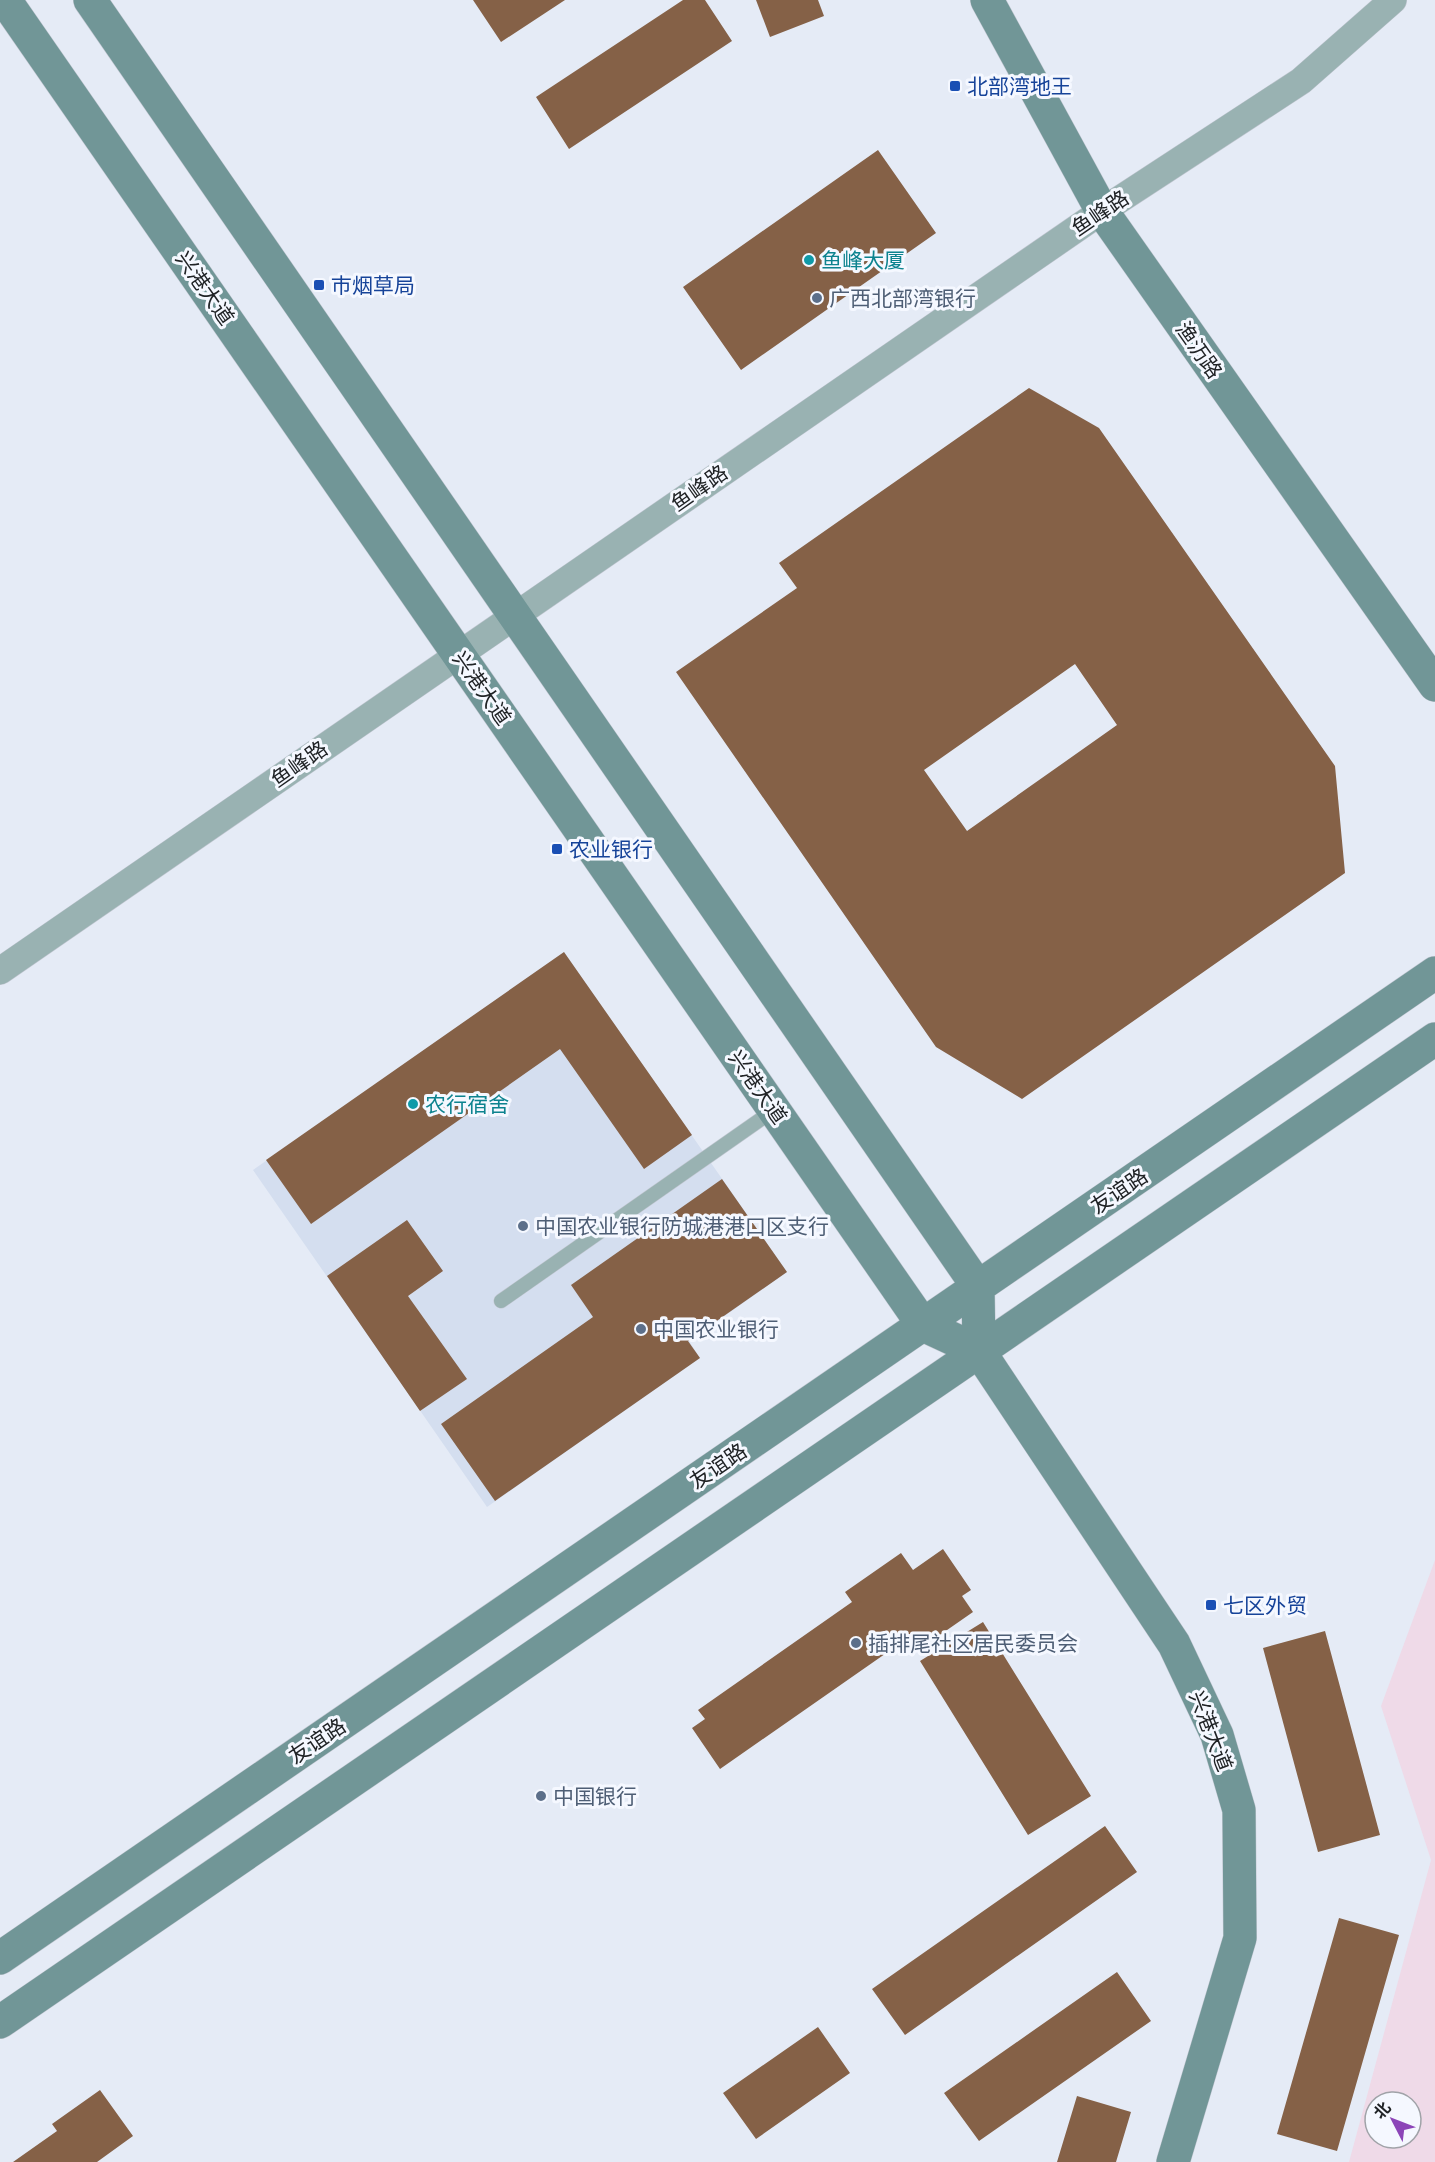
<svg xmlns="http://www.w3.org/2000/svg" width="1435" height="2162" viewBox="0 0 1435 2162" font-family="'Work Sans','Noto Sans SC',sans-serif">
  <rect width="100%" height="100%" fill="#e5ebf6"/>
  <path fill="#d4deef" d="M564,952L787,1272L689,1341L700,1358L487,1507L253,1170Z"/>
  <path fill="#efdae8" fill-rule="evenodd" d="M1435,1560V2162H1349L1431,1860L1381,1706ZM1375,2102H1411V2138H1375Z"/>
  <path fill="#856147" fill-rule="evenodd" d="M473,0H565L501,42Z
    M683,0H705L732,41L569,149L536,97Z
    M756,0H818L824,16L770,37Z
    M878,150L936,233L741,370L683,287Z
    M1029,388L1099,428L1335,766L1345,873L1022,1099L936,1047L676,672L797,588L779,563ZM1075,664L1117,725L967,831L924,770Z
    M564,952L692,1135L644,1169L560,1049L311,1224L266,1160Z
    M722,1179L787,1272L688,1341L700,1358L495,1501L441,1424L593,1317L571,1285Z
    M407,1220L443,1271L408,1296L467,1379L420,1411L327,1276Z
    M943,1549L971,1590L962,1596L973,1612L914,1653L905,1640L720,1769L692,1728L705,1719L698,1710L852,1602L845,1592L901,1553L913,1570Z
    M983,1622L1091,1796L1028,1835L920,1661Z
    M1325,1631L1380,1835L1318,1852L1263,1648Z
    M1105,1826L1137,1872L905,2035L872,1989Z
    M1339,1918L1399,1935L1337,2151L1277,2134Z
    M1117,1972L1151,2021L979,2141L944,2093Z
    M818,2027L850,2073L756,2139L723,2093Z
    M100,2090L133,2136L97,2162H13L57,2131L52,2124Z
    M1077,2096L1131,2112L1116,2162H1057Z"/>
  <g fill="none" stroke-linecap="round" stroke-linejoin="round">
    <g stroke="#c2c7d1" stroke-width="15">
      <path id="lane" d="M501,1301L774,1110"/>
    </g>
    <g stroke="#c2c7d1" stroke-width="28">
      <path id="street" d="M0,971L1102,211L1301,81L1393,0"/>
    </g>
    <g stroke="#c2c7d1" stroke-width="34">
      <path id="secondary" d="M5,0L923,1325L979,1351L1174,1644L1217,1735L1239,1810L1240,1938L1173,2162
        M90,0L978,1287L979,1351
        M987,0L1102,211L1435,685
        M0,1958L1435,973
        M0,2022L1435,1039"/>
    </g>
    <use href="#lane" stroke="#99b2b2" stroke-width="14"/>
    <use href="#street" stroke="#99b2b2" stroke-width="27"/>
    <use href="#secondary" stroke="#719697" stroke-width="33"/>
  </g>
  <g fill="#1a4fb4" stroke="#f5f8ff" stroke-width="2">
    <rect x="949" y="80" width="12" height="12" rx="3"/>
    <rect x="313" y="279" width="12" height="12" rx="3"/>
    <rect x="551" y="843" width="12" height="12" rx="3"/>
    <rect x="1205" y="1599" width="12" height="12" rx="3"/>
  </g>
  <g fill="#0f9aa8" stroke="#f5f8ff" stroke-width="2">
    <circle cx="809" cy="260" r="6"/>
    <circle cx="413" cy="1104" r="6"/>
  </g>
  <g fill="#5c6f8a" stroke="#f5f8ff" stroke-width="2">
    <circle cx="817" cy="298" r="6"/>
    <circle cx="523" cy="1226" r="6"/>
    <circle cx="641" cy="1329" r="6"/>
    <circle cx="856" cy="1643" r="6"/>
    <circle cx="541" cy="1796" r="6"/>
  </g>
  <g text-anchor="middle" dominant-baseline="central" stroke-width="6" stroke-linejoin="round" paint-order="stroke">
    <g font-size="21" fill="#164399" stroke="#f5f8ff" text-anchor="start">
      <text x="967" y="86">北部湾地王</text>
      <text x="331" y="285">巿烟草局</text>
      <text x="569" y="849">农业银行</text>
      <text x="1223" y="1605">七区外贸</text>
    </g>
    <g font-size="21" fill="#202326" stroke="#f5f8ff">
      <text transform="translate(1100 213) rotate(-34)">鱼峰路</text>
      <text transform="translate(205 288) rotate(55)">兴港大道</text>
      <text transform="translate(1199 350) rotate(55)">渔𬇕路</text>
      <text transform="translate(699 488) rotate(-35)">鱼峰路</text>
      <text transform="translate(482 688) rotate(55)">兴港大道</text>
      <text transform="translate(299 764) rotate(-35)">鱼峰路</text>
      <text transform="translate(758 1087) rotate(55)">兴港大道</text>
      <text transform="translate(1119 1191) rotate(-34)">友谊路</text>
      <text transform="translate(718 1466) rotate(-34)">友谊路</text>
      <text transform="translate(1211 1731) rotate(69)">兴港大道</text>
      <text transform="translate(317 1741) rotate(-34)">友谊路</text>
    </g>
    <g font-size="21" fill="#0d838f" stroke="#f5f8ff" text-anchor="start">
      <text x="821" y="260">鱼峰大厦</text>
      <text x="425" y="1104">农行宿舍</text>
    </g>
    <g font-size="21" fill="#4e5e75" stroke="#f5f8ff" text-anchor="start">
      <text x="829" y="298">广西北部湾银行</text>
      <text x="535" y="1226">中国农业银行防城港港口区支行</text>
      <text x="653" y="1329">中国农业银行</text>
      <text x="868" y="1643">插排尾社区居民委员会</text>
      <text x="553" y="1796">中国银行</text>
    </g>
  </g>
  <g transform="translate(1393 2120) rotate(312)"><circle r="28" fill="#f5f8ff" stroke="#a0a3a8" stroke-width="1.5"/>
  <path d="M0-4.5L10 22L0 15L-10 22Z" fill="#8c45b8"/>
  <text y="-9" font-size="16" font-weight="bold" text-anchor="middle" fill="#202326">北</text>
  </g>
</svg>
